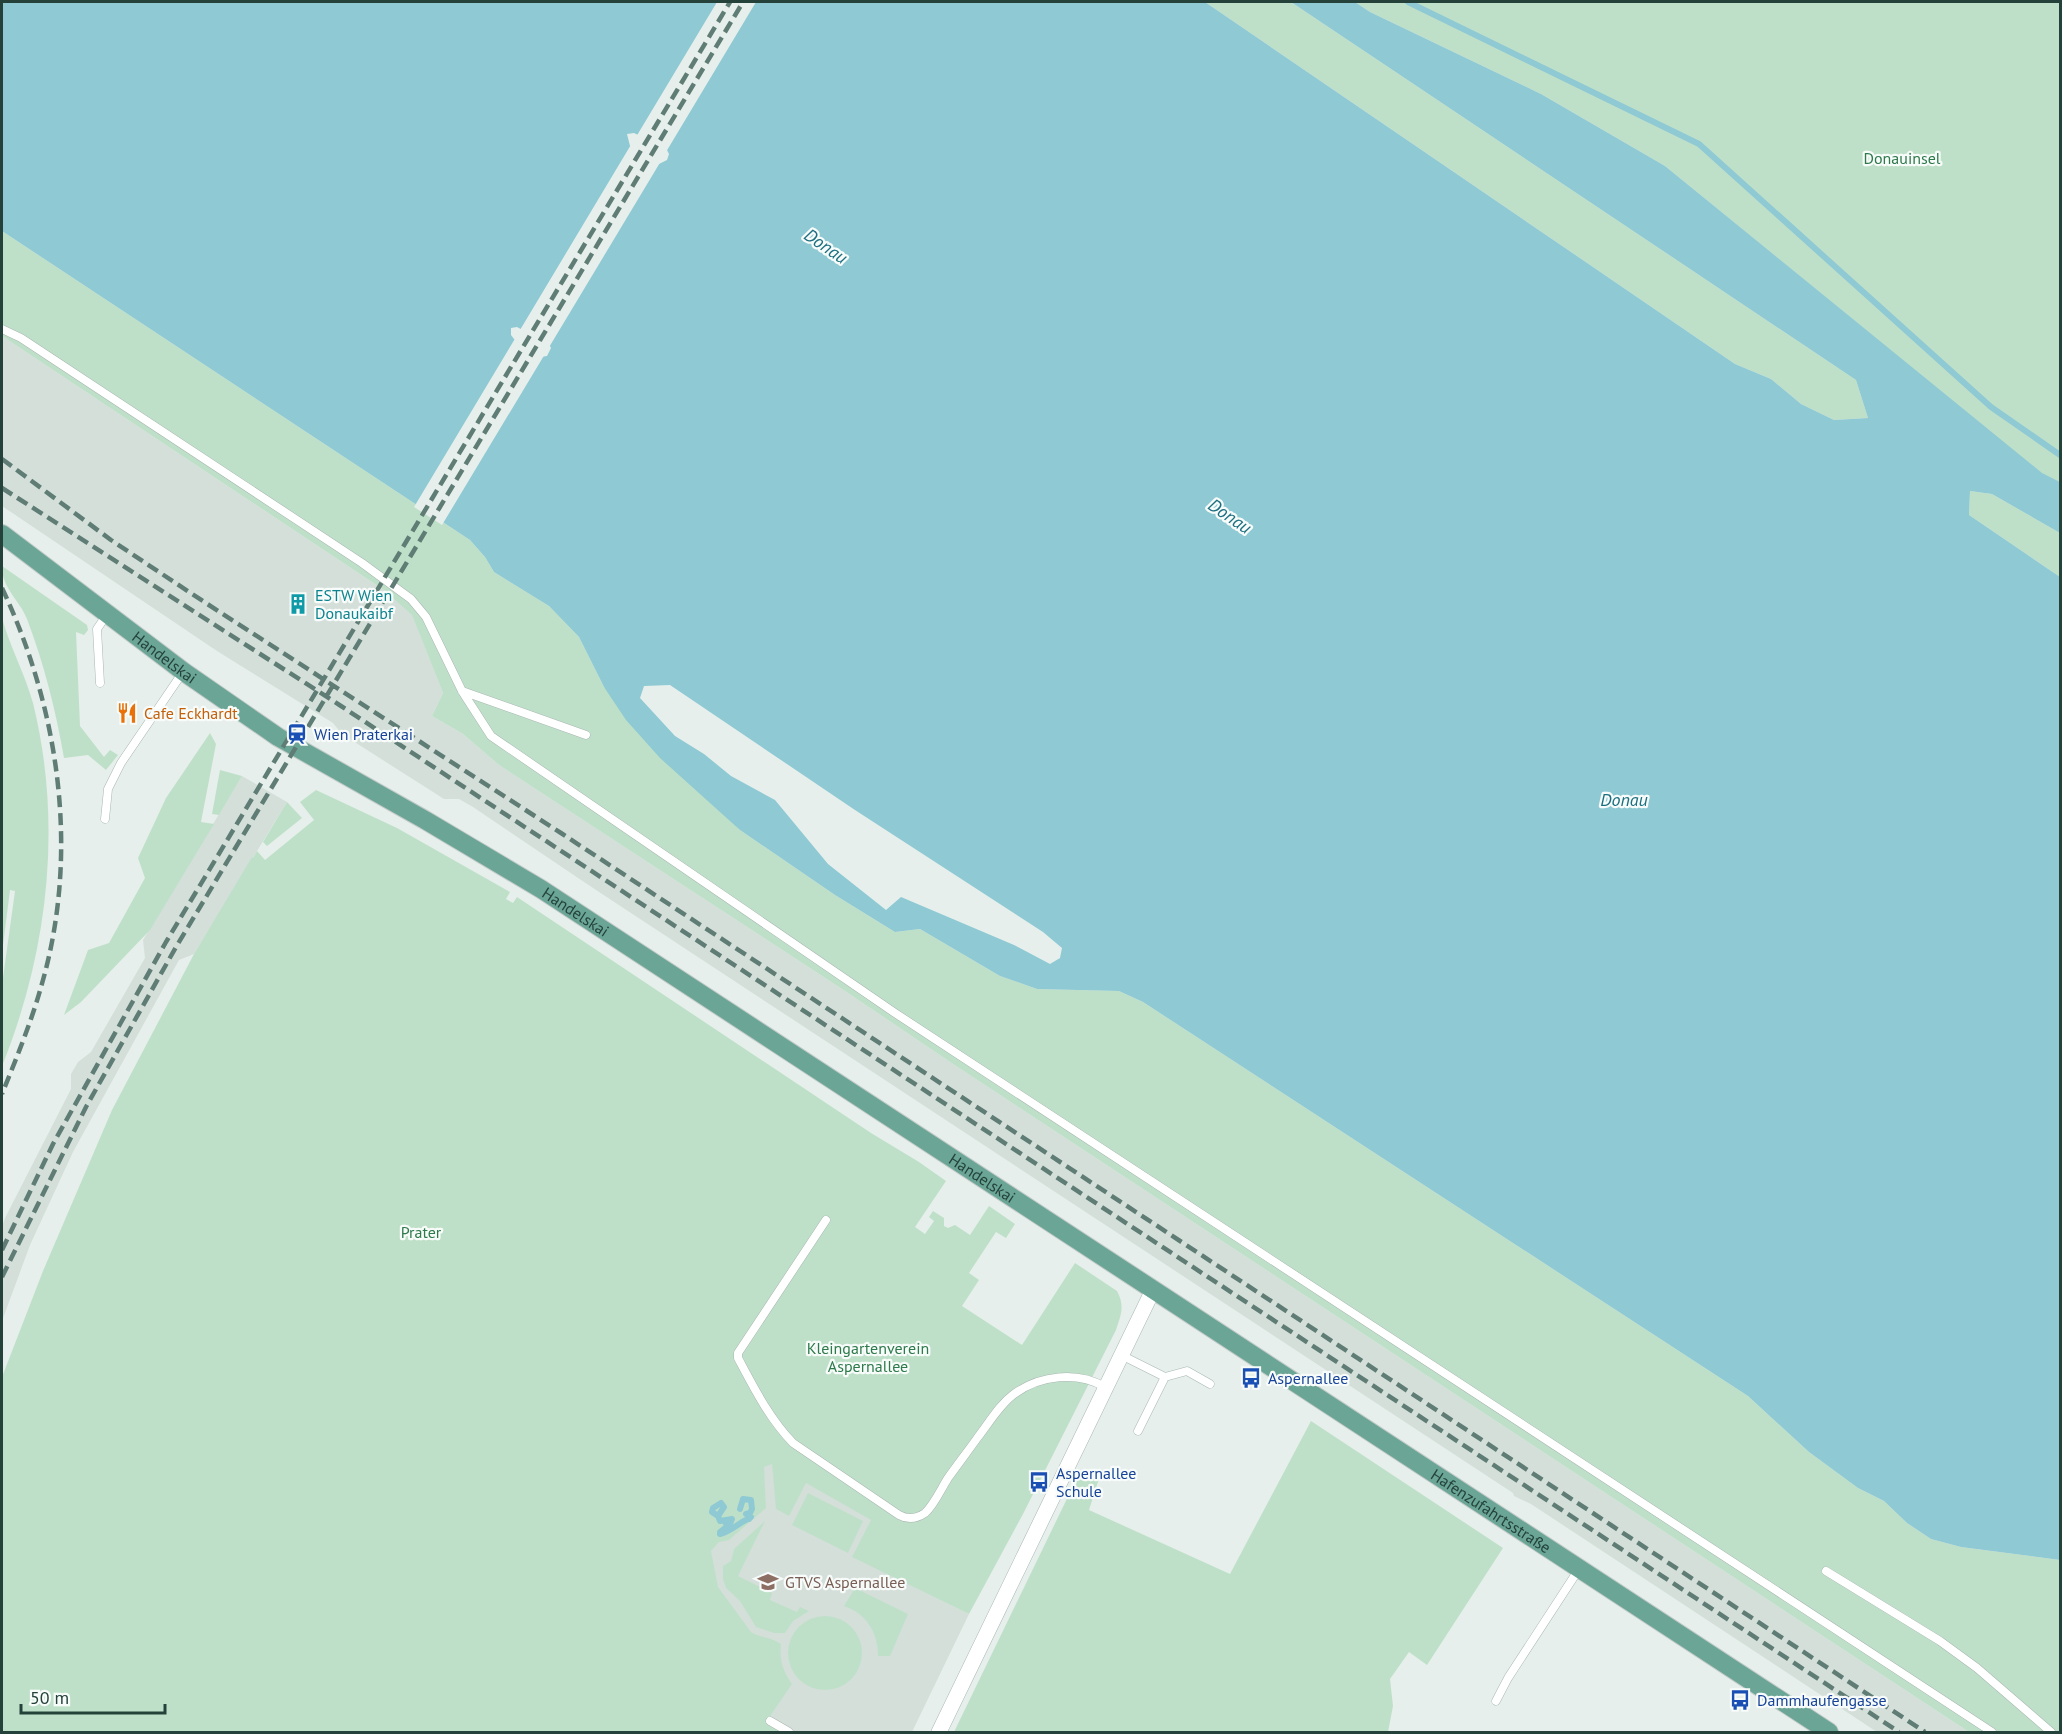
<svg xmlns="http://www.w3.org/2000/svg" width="2062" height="1734" viewBox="0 0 2062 1734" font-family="'PT Sans',sans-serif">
  <rect width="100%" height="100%" fill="#e6efeb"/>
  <path fill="#d4dfda" d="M2,336L384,590L412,614L443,693L432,716L463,734L499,765L845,991L956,1066L1969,1732H1877L1531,1504L1514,1496L1513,1493L593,888L473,807L459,799H444L342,734L333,723L217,651L2,506Z
    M242,776L287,802L194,954L179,960L73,1152L30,1245L2,1321V1227L5,1218L71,1089V1074L78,1062L91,1052L145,958L143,940Z
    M770,1444L912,1536L888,1574L969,1614L912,1732H782L686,1671L680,1468Z"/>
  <path fill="#bfe0c8" d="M1205,2H1291L1856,380L1868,418L1834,420L1801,404L1771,379L1735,364Z
    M1355,2H2060V482L2042,474L1665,166L1541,94L1370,12Z
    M2,231L470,540L485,557L494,572L549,606L579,637L604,687L740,830L835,895L895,932L920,929L1000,976L1037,989L1119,991L1143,1002L1748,1396L1809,1452L1858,1488L1884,1501L1907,1523L1931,1539L1961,1547L2060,1560V1732H1969L956,1066L845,991L499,765L463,734L432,716L443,693L412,615L384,590L2,336Z
    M1970,491L1992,494L2060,533V577L1969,515Z
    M2,566L87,625L88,630L84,635L76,632L80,726L104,757L110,750L118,755L106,770L88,755L64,758C56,711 44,664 27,619C20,601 1,587 2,566Z
    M2,618C10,647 25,674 33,703C63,824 48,952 2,1066V985L15,891L10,890L2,953Z
    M210,733L216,744L201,822L214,824L150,930L81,1002L64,1015L88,950L109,943L145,878L138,858L166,798Z
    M220,770L242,776L219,815L212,814Z
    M316,790L397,828L510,892L506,899L513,903L517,897L871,1133L919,1162L946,1181L915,1227L925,1234L934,1221L929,1217L933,1211L944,1218V1226L948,1228L955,1225L970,1235L989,1206L1015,1224L1006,1238L996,1232L969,1273L979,1280L962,1306L1022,1345L1075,1263L1117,1291C1125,1306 1121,1315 1116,1330L1023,1514L969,1614L852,1557L871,1520L806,1483L789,1516L776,1509L772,1464L764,1467L766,1508L729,1540L719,1542L711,1551L718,1587L751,1632C761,1638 771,1637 781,1644C779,1660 783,1671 792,1684L766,1722L782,1732H2V1377L43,1271L112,1110L194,954L252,857L253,858L257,851L265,860L314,820L300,802Z
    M287,802L302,818L267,846L263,842Z
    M1311,1421L1503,1548L1427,1665L1409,1652L1390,1679L1393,1706L1388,1732H954L1077,1478L1102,1469L1089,1510L1230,1574Z
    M808,1493L863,1521L848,1553L792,1525Z
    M765,1521L738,1576L772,1593L770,1600L797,1612L800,1607L809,1611L793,1621L785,1633H774L756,1627L740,1601L726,1588L723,1579V1566L731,1561L734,1549Z
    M855,1588L908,1614L890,1656H878C878,1633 867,1614 844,1606Z
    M788 1653a37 37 0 1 1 74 0a37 37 0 1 1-74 0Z"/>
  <path fill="#8ec9d4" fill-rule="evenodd" d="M2,2H1205L1735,364L1771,379L1801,404L1834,420L1868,418L1856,380L1291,2H1355L1370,12L1541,94L1665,166L2042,473L2060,482V533L1992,494L1970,491L1969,515L2060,577V1560L1961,1547L1931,1539L1907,1523L1884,1501L1858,1488L1809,1452L1748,1396L1143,1002L1119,991L1037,989L1000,976L920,929L895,932L835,895L740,830L660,758L626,720L604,687L579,637L549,606L494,572L485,557L470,540L2,231ZM634,133L666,148L669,154L667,160L659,164L630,146L627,134ZM517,327L549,344L551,348L547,356L541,357L514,339L511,335V328ZM670,685L855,810L1043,932L1062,948L1060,958L1050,964L1014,945L901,897L886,910L828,864L775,800L731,776L704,754L675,736L640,698L644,686Z"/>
  <path fill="#e6efeb" d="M717,2H756L666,152L636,137Z
    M632,143L661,161L548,349L520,330Z
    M516,337L545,354L442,525L414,507Z"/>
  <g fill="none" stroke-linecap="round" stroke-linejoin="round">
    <path stroke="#8ec9d4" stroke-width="6" d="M1408,2L1699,144L1991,407L2060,455
      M740,1509L743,1499L751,1500L752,1509L750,1513L746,1514L751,1517
      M718,1516L724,1507L721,1503L713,1508L712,1512L718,1516L720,1521L732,1519L730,1524L727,1525L725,1522L728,1520L730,1523
      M729,1525L720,1532V1534C730,1532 744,1519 749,1519"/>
    <g stroke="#a8b8b2" stroke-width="9">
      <path id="service" d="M2,329L21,338L362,563L411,599L426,617L462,691L491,736L895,1013L1992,1732
        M100,683L97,629L108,613
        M462,691L586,735
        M105,819L108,789L121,763L183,672
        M826,1220L738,1353V1358C754,1388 769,1418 793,1443L899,1515C908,1520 916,1519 925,1513C934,1505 941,1489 948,1478C958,1464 968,1451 978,1437C989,1423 999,1405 1014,1394C1040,1375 1077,1371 1105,1387
        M1121,1355L1165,1377L1138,1431
        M1165,1377L1187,1371L1210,1384
        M1826,1571L1940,1641L1977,1668L2051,1732
        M1496,1701L1508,1678L1579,1569
        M770,1721L789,1732"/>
    </g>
    <g stroke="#a8b8b2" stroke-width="16">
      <path id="minor" d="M939,1732L1153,1290"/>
    </g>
    <g stroke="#c2cac8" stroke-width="20">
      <g id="primary">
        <path id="s1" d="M2,534L184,672L278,737L425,820L541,889L1829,1732"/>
      </g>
    </g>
    <use href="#service" stroke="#fff" stroke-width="8"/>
    <use href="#minor" stroke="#fff" stroke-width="15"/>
    <use href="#primary" stroke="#6aa596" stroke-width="18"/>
    <path stroke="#5f7d75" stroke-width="4.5" stroke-dasharray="12 6" stroke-linecap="butt" d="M2,459L111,540L192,594L561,833L1925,1732
      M2,488L341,706L1899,1732
      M2,588C60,711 80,855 41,987C31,1023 16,1059 2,1094
      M2,1250L53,1144L166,942L730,2
      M2,1277L86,1107L176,947L743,2"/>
  </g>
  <defs>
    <g id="building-bare" transform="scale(1.62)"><path d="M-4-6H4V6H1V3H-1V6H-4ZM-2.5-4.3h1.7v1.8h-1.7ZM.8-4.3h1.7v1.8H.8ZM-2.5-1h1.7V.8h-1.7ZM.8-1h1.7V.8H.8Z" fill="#0f9aa8" stroke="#f7fbf9" stroke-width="2.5" paint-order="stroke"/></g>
    <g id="restaurant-bare" transform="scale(1.62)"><path d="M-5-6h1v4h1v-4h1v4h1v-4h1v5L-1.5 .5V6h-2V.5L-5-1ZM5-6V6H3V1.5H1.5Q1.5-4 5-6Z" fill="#e8710a" stroke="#f7fbf9" stroke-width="2.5" paint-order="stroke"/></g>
    <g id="station-bare" transform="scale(1.62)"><path d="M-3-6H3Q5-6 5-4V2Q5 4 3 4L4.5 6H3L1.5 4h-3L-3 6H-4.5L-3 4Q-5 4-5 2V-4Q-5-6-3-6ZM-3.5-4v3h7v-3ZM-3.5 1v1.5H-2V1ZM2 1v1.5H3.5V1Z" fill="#1a4fb4" stroke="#f7fbf9" stroke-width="2.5" paint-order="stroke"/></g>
    <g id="bus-bare" transform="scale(1.62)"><path d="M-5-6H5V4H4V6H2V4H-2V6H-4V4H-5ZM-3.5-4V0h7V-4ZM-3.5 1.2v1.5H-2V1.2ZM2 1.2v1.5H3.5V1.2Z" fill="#1a4fb4" stroke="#f7fbf9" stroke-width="2.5" paint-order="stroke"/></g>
    <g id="school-bare" transform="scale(1.62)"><path d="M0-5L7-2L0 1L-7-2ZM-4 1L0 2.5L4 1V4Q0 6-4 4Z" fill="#8d6e63" stroke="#f7fbf9" stroke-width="2.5" paint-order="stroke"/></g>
  </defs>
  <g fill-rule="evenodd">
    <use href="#building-bare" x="298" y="604"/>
    <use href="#restaurant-bare" x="127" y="713"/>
    <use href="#station-bare" x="297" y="734"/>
    <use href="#bus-bare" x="1251" y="1378"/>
    <use href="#bus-bare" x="1039" y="1482"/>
    <use href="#school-bare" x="768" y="1582"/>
    <use href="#bus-bare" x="1740" y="1700"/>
  </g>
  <g text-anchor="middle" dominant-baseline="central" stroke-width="4.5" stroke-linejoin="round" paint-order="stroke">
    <g font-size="16" fill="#2d7a4b" stroke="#f7fbf9">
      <text x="1902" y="158">Donauinsel</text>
      <text x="421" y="1232">Prater</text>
      <text x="868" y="1348">Kleingartenverein<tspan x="868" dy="18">Aspernallee</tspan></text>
    </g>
    <g font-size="16" fill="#0d838f" stroke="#f7fbf9" text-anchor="start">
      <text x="315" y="595">ESTW Wien<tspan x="315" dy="18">Donaukaibf</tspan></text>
    </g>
    <g font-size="16" fill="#24423a" stroke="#f7fbf9">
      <text stroke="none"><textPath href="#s1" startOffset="204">Handelskai</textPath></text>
      <text stroke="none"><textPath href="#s1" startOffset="688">Handelskai</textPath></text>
      <text stroke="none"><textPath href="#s1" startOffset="1174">Handelskai</textPath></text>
      <text stroke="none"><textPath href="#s1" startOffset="1782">Hafenzufahrtsstraße</textPath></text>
    </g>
    <g font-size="16" fill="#c56008" stroke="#f7fbf9" text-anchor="start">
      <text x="144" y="713">Cafe Eckhardt</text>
    </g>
    <g font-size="16" fill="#164399" stroke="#f7fbf9" text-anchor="start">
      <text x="314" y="734">Wien Praterkai</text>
      <text x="1268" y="1378">Aspernallee</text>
      <text x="1056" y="1473">Aspernallee<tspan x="1056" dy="18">Schule</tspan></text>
      <text x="1757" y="1700">Dammhaufengasse</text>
    </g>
    <g font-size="16" fill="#785e54" stroke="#f7fbf9" text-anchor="start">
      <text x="785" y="1582">GTVS Aspernallee</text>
    </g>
    <g font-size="18" font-style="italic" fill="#1c6f80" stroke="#f7fbf9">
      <text transform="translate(826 246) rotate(34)">Donau</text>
      <text transform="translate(1230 516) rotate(34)">Donau</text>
      <text x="1624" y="799">Donau</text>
    </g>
  </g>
  <rect width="2062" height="1734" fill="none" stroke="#24423a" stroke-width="6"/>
  <path d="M21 1704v9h144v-9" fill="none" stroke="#24423a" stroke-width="3"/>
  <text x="30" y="1704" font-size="18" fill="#24423a" stroke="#f7fbf9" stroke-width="4.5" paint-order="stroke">50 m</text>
</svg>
